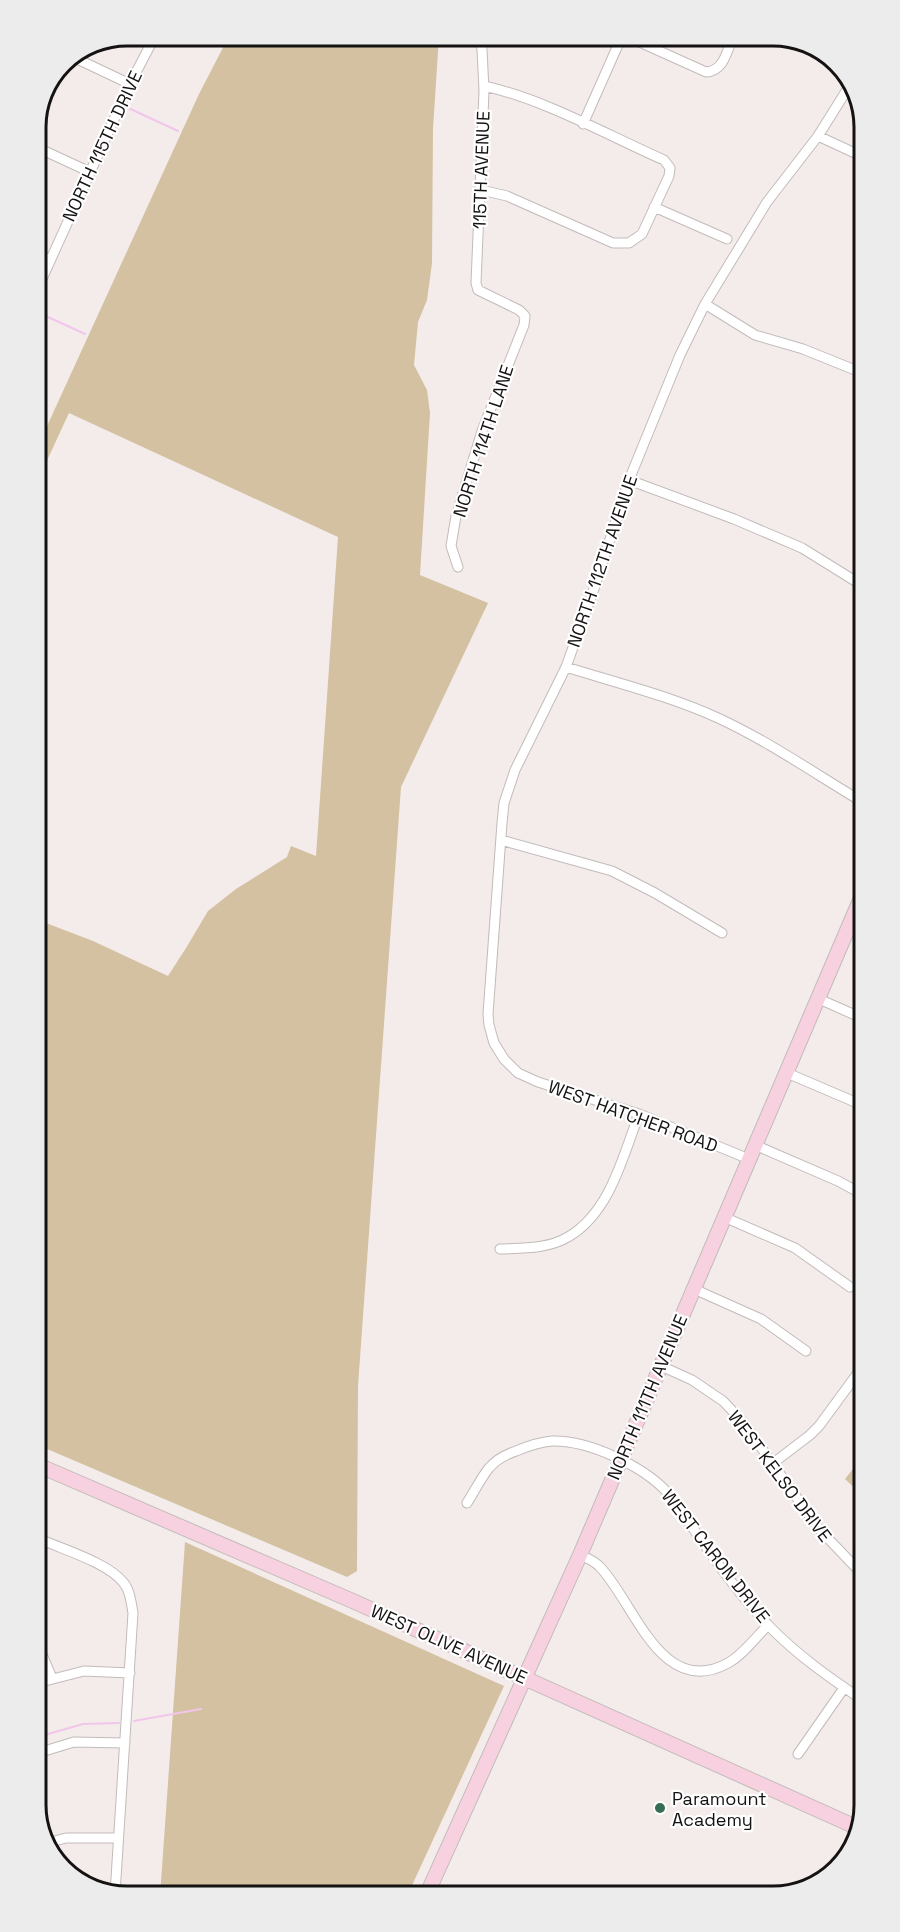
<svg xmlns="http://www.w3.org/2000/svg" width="900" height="1932" viewBox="0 0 900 1932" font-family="'Space Grotesk',sans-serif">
  <rect width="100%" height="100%" fill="#f4eceb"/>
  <path fill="#d3c1a1" d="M229,36H439L433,129L432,263L427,300L418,322L414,365L427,390L430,413L420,575L488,603L401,787L358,1386L357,1571L347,1577L40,1446L38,920L93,941L168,976L186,948L208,911L236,889L287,857L291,846L316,856L338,537L69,413L37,482V448L199,94Z
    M863,1456V1496L845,1479Z
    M185,1542L504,1686L408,1894L160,1896Z"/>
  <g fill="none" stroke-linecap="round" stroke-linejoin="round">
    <path stroke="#f1c6ea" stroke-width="2" d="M124,106L178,131
      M37,312L85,334
      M134,1721L201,1709
      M41,1736L83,1724L119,1723"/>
    <g stroke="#c2bbba" stroke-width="11">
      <path id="street" d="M626,36L706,72C724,71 727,51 733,36
        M75,58L130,84
        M583,124L622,36
        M818,136L859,155
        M36,147L90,172
        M481,190L507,196L613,243H629L642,234L669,176L670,168L664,160C607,135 544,99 484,86
        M654,207L727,239
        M37,254L50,260
        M37,290L130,84L155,36
        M705,304L755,335L803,349L860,372
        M629,480L734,519L802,548L860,584
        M458,567L451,546L456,516L482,431L524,325L525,316L519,310L478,290L476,283L484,91L482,49L478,36
        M566,667C617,683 670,696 718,718C768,741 814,773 861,801
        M501,840L612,871L655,893L722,933
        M850,923L861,928
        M819,999L862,1018
        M787,1073L862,1105
        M755,1145L838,1181L862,1194
        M749,1159L639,1114L538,1082L518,1073L504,1059L494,1043L489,1025L488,1014L502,823L504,803L515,770L566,667L595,586L629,480L680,355L705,304L767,202L818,136L850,85
        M724,1217L795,1248L850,1287
        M500,1249C522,1248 548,1249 568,1237C610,1213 623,1156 639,1114
        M694,1289L761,1319L806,1351
        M661,1366L692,1380L723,1401L743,1422L819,1529L863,1575
        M772,1464L810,1435L819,1426L863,1366
        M467,1503C474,1492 481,1478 489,1468C496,1460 507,1454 516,1451C528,1446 540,1442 552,1441C589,1440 643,1466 668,1493C701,1538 730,1586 769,1626C797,1655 830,1678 864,1701
        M40,1539C64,1550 106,1562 123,1582C130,1590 131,1602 133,1613L115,1894
        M580,1555C587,1558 595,1561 600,1567C634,1602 661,1700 728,1663C743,1655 756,1637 768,1625
        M40,1650L52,1678
        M41,1682L84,1671L130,1673
        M41,1752L74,1742L125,1743
        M798,1754L844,1688
        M47,1843L66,1838H118"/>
    </g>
    <g stroke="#c2bbba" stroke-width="16">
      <path id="secondary" d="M40,1466L355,1602L856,1827
        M427,1894L580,1555L861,898"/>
    </g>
    <use href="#street" stroke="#fff" stroke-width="9"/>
    <use href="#secondary" stroke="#f7d1df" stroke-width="14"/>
  </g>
  <circle fill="#356d55" stroke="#fff" stroke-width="2" cx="660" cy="1808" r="6"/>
  <g text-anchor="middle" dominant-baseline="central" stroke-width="4.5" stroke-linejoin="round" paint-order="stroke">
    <g font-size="18" fill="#151212" stroke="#fff">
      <text transform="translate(102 146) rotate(-65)">NORTH 115TH DRIVE</text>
      <text transform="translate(481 170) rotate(-88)">115TH AVENUE</text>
      <text transform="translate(483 441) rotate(-72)">NORTH 114TH LANE</text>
      <text transform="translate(602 561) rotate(-71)">NORTH 112TH AVENUE</text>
      <text transform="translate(633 1116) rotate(20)">WEST HATCHER ROAD</text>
      <text transform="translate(647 1397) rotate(-67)">NORTH 111TH AVENUE</text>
      <text transform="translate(780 1476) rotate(53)">WEST KELSO DRIVE</text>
      <text transform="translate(716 1556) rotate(52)">WEST CARON DRIVE</text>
      <text transform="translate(449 1644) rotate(24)">WEST OLIVE AVENUE</text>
    </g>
    <g font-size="18" fill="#151212" stroke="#fff" text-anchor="start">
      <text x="672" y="1798">Paramount<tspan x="672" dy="21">Academy</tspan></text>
    </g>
  </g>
  <path d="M0 0H900V1932H0ZM127 46H773A81 81 0 0 1 854 127V1805A81 81 0 0 1 773 1886H127A81 81 0 0 1 46 1805V127A81 81 0 0 1 127 46Z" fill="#ececec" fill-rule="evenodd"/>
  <path fill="none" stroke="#151212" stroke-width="3" d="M127 46H773A81 81 0 0 1 854 127V1805A81 81 0 0 1 773 1886H127A81 81 0 0 1 46 1805V127A81 81 0 0 1 127 46Z"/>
</svg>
